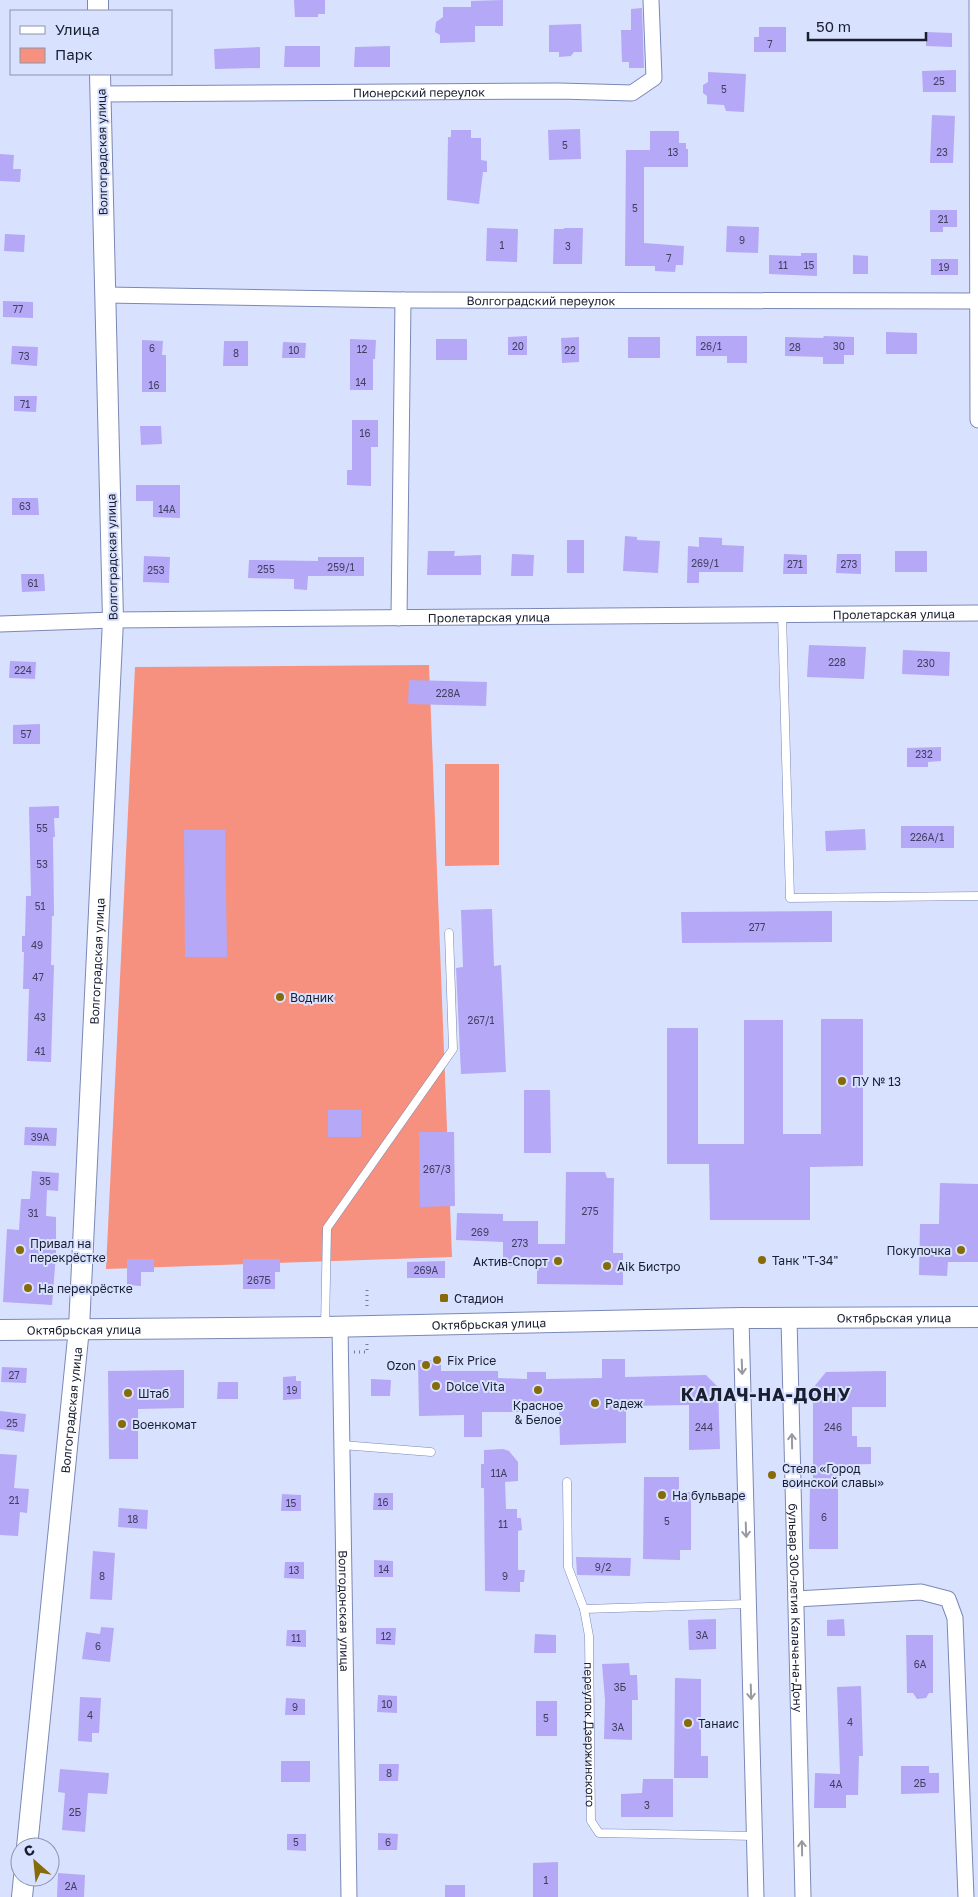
<svg xmlns="http://www.w3.org/2000/svg" width="978" height="1897" viewBox="0 0 978 1897" font-family="'Golos Text',sans-serif">
  <rect width="100%" height="100%" fill="#d8e2ff"/>
  <path fill="#f6917f" d="M429,665L452,1257L106,1269L135,667Z
    M445,764H499V865L445,866Z"/>
  <path fill="#b5a8f6" d="M294,0H325V14H318V17H295Z
    M503,0V26H475V42L440,43V35L435,32L436,22L443,17V7H471V1Z
    M642,8L644,68H629V62H622L621,30H631V9Z
    M581,24L582,52H574L571,56L559,57V52H549V25Z
    M759,27H786V52H754V37H759Z
    M926,32L952,33V47L926,46Z
    M285,46H320V67H284Z
    M390,46V67H354L355,47Z
    M260,47V68L215,69L214,49Z
    M956,70V92H923L922,71Z
    M708,72L746,74L744,112L726,111L724,105L707,104V96L703,93V85L708,82Z
    M932,115L955,116L953,163H930Z
    M580,129L581,159L549,160L548,130Z
    M451,130H471V138H481V160L487,161V172H483L479,204L447,200L448,137H451Z
    M650,131H679V143H686V149H688V167H644V243L684,246L683,265H676L675,272L655,271V266H625L626,150H650Z
    M0,154L14,155L13,169H21L20,182L0,181Z
    M930,210H957V227H943V232H930Z
    M727,226L759,227L758,253L726,252Z
    M487,228L518,229L517,262L486,261Z
    M564,228H583L582,264H553L554,229H564Z
    M5,234L25,235L24,252L4,251Z
    M801,253H817V276L769,274V255L801,256Z
    M853,255L868,256V274H853Z
    M931,259H958V275H931Z
    M3,301L33,302V318L3,317Z
    M886,332L917,333V354H886Z
    M527,336V355H508V337Z
    M696,336H747V363H727V356H696Z
    M824,336L854,337V355H844V364H823V357L785,356V337L823,338Z
    M579,337V362L562,363L561,338Z
    M628,337H660V358H628Z
    M350,339L376,340L375,359H373V390H350Z
    M436,339H467V360H436Z
    M142,340L163,341L162,355H166V392H142Z
    M224,341H248V366H223Z
    M283,342L306,343L305,358H282Z
    M12,346L38,347L37,366L11,364Z
    M14,396H37L36,412L14,411Z
    M352,420H378V447H371V486L347,485V470H352Z
    M140,426H161L162,444L141,445Z
    M136,485H180V518L153,517V501H136Z
    M12,498H38L39,515H12Z
    M625,536L637,537V540L660,541L658,573L623,571Z
    M699,537L722,538V545L744,546L743,572H699V583H687L688,546L699,547Z
    M567,540H584V573H567Z
    M428,551H455L454,556L481,555V575H427Z
    M895,551H927V572H895Z
    M512,554L534,555L533,576H511Z
    M784,554L807,555V574H783Z
    M837,554H861V574L836,573Z
    M144,556L170,557L169,583L143,582Z
    M318,557H364V576H308L307,590L294,589V579L248,578L249,560L318,561Z
    M21,574H44L45,591L22,592Z
    M809,645L866,647L864,679L807,677Z
    M903,650L950,652L949,676L902,674Z
    M10,661L36,662L35,679L9,678Z
    M409,680L487,682L486,706L408,704Z
    M40,724V744H13V725Z
    M941,747V761L928,762V767H907V748Z
    M59,806V818H54L55,837H53L54,916H52L51,965H54L51,1062L27,1061L29,989H23L24,952H22V936H25L26,896H31L29,807Z
    M901,826H954V848H901Z
    M865,829L866,850L826,851L825,831Z
    M184,830H225L227,957H185Z
    M492,909L494,966L501,965L506,1072L461,1074L456,968L463,967L461,910Z
    M832,911V942L682,943L681,912Z
    M821,1019H863V1166L810,1167V1220H710L709,1164H667V1028H698V1144H744V1020H783V1134H821Z
    M524,1090H550L551,1153H524Z
    M328,1110H361V1137H328Z
    M25,1127L57,1128L56,1146L24,1145Z
    M419,1132H454L455,1206L420,1207Z
    M32,1171L59,1173L58,1191L47,1190L46,1216L56,1217V1254L52,1305L3,1302L7,1229L19,1230L21,1199H30Z
    M566,1172H605L607,1178H614L613,1253H623V1285L537,1284V1266H503V1242L456,1240L457,1213L503,1214V1221H538V1244H565Z
    M940,1183L978,1184V1262H948L947,1276L919,1275L920,1224H939Z
    M127,1259H154V1272H141V1286L127,1285Z
    M243,1259H280V1272H275V1289H243Z
    M445,1261V1278H407V1262Z
    M602,1359H625V1377L706,1375L718,1387L720,1449L689,1450V1405L626,1406V1443L560,1445L559,1407H526V1412H482V1437H464V1415L419,1416L418,1360H441V1371H498V1378L527,1379V1372H546V1379L602,1378Z
    M2,1367L27,1368L26,1383L1,1382Z
    M184,1370V1408L138,1409V1459H109L108,1371Z
    M886,1371V1407H852V1436H857V1447H871V1464L838,1465V1549H809L810,1482H813V1388L826,1372Z
    M296,1376V1381H301V1399L283,1400V1377Z
    M371,1379L391,1380L390,1396H371Z
    M218,1382H238V1399H217Z
    M0,1411L26,1414L24,1432L0,1429Z
    M503,1449L509,1451L518,1462V1481L505,1482L506,1509H517V1518H521L522,1530L518,1531V1570H525L524,1582H520V1592L485,1591L484,1488H481V1464H484V1450Z
    M0,1454L17,1455L14,1488L29,1489L27,1513L20,1512L18,1536L0,1535Z
    M644,1477H679V1492H691V1550H680V1560L643,1559Z
    M374,1493H393V1510H373Z
    M282,1494L301,1495V1511H281Z
    M119,1508L148,1510L147,1529L118,1527Z
    M93,1551L115,1553L112,1600L90,1599Z
    M576,1557L631,1558L630,1576L577,1575Z
    M374,1560L393,1561V1577H374Z
    M285,1562H304V1579L284,1578Z
    M716,1619V1649L689,1650L688,1620Z
    M844,1619L845,1636H827V1620Z
    M101,1627L114,1628L110,1662L82,1659L86,1632L100,1634Z
    M376,1628H396L395,1645L376,1644Z
    M287,1630H306V1647L286,1646Z
    M535,1634L556,1635V1653H534Z
    M906,1635H933V1693H929L926,1698L917,1699L913,1693H907Z
    M629,1663L630,1675H637L638,1700H632V1740L604,1739L605,1700L602,1664Z
    M675,1678L701,1679V1756H708V1778H674Z
    M861,1686L863,1756H859L858,1795H846V1808H814L815,1773L840,1774L837,1687Z
    M378,1695L397,1696V1713L377,1712Z
    M80,1697L101,1698L99,1733H92V1742L78,1741Z
    M286,1698L305,1699V1715H285Z
    M536,1701H557V1736H536Z
    M281,1761H310V1782H281Z
    M379,1764H399L398,1781H379Z
    M901,1766H929V1773H939V1793L901,1794Z
    M60,1769L109,1773L107,1794L88,1793L85,1832L62,1830L65,1793L58,1792Z
    M643,1779H673V1817H621V1794L642,1793Z
    M378,1833L398,1834L397,1850H378Z
    M287,1834H306V1851L287,1850Z
    M558,1862V1897H533V1863Z
    M58,1873L85,1875L84,1897H57Z
    M445,1885H465V1897H445Z"/>
  <g fill="none" stroke-linecap="round" stroke-linejoin="round">
    <g stroke="#7b88b5" stroke-width="9">
      <g id="lane">
        <path d="M782,614L790,898L978,896"/>
        <path d="M325,1327L327,1228L453,1049L449,933"/>
        <path d="M342,1445L431,1452"/>
        <path id="s1" d="M567,1482L568,1567L584,1609L589,1636L591,1821L599,1833L755,1836"/>
        <path d="M584,1609L748,1604"/>
      </g>
    </g>
    <g stroke="#7b88b5" stroke-width="17">
      <g id="street">
        <path d="M977,0L978,420"/>
        <path id="s2" d="M100,94L559,91L632,93L654,78L651,0"/>
        <path id="s3" d="M105,295L403,300L978,301"/>
        <path d="M399,618L403,300"/>
        <path id="s4" d="M0,624L113,620L978,613"/>
        <path d="M741,1318L756,1897"/>
        <path id="s5" d="M789,1318L803,1897"/>
        <path id="s6" d="M340,1326L349,1897"/>
        <path d="M796,1599L921,1592L948,1599L955,1618L966,1897"/>
      </g>
    </g>
    <g stroke="#7b88b5" stroke-width="22">
      <g id="secondary">
        <path d="M98,0V11"/>
        <path id="s7" d="M0,1330L325,1327L741,1318L978,1317"/>
        <path id="s8" d="M27,1847L79,1328L113,620L100,74"/>
        <path d="M22,1897L24,1877"/>
      </g>
    </g>
    <path stroke="#757c94" stroke-width="3" stroke-dasharray="1 4" stroke-linecap="butt" d="M367,1290V1310
      M354,1352H367V1344"/>
    <use href="#lane" stroke="#fff" stroke-width="8"/>
    <use href="#street" stroke="#fff" stroke-width="15"/>
    <use href="#secondary" stroke="#fff" stroke-width="20"/>
  </g>
  <defs><path id="oneway-shaft" d="M-6 0H5M1.5-3L5.5 0L1.5 3" fill="none" stroke-width="1.6" stroke-linecap="round" stroke-linejoin="round" transform="scale(1.25)"/></defs>
  <g stroke="#989aa2">
    <use href="#oneway-shaft" transform="translate(742 1367) rotate(88)"/>
    <use href="#oneway-shaft" transform="translate(792 1441) rotate(-91)"/>
    <use href="#oneway-shaft" transform="translate(746 1530) rotate(88)"/>
    <use href="#oneway-shaft" transform="translate(751 1692) rotate(88)"/>
    <use href="#oneway-shaft" transform="translate(802 1848) rotate(-91)"/>
  </g>
  <g fill="#866b08" stroke="#d8e2ff" stroke-width="2">
    <circle cx="280" cy="997" r="5"/>
    <circle cx="842" cy="1081" r="5"/>
    <circle cx="20" cy="1250" r="5"/>
    <circle cx="961" cy="1250" r="5"/>
    <circle cx="762" cy="1260" r="5"/>
    <circle cx="558" cy="1261" r="5"/>
    <circle cx="607" cy="1266" r="5"/>
    <circle cx="28" cy="1288" r="5"/>
    <rect x="439" y="1293" width="10" height="10" rx="2.5"/>
    <circle cx="437" cy="1360" r="5"/>
    <circle cx="426" cy="1365" r="5"/>
    <circle cx="436" cy="1386" r="5"/>
    <circle cx="538" cy="1390" r="5"/>
    <circle cx="128" cy="1393" r="5"/>
    <circle cx="595" cy="1403" r="5"/>
    <circle cx="122" cy="1424" r="5"/>
    <circle cx="772" cy="1475" r="5"/>
    <circle cx="662" cy="1495" r="5"/>
    <circle cx="688" cy="1723" r="5"/>
  </g>
  <g text-anchor="middle" dominant-baseline="central" stroke-width="4" stroke-linejoin="round" paint-order="stroke">
    <g font-size="10" fill="#404062">
      <text x="770" y="44">7</text>
      <text x="939" y="81">25</text>
      <text x="724" y="89">5</text>
      <text x="565" y="145">5</text>
      <text x="673" y="152">13</text>
      <text x="942" y="152">23</text>
      <text x="635" y="208">5</text>
      <text x="943" y="219">21</text>
      <text x="742" y="240">9</text>
      <text x="502" y="245">1</text>
      <text x="568" y="246">3</text>
      <text x="669" y="258">7</text>
      <text x="783" y="265">11</text>
      <text x="809" y="265">15</text>
      <text x="944" y="267">19</text>
      <text x="18" y="309">77</text>
      <text x="518" y="346">20</text>
      <text x="711" y="346">26/1</text>
      <text x="839" y="346">30</text>
      <text x="795" y="347">28</text>
      <text x="152" y="348">6</text>
      <text x="362" y="349">12</text>
      <text x="294" y="350">10</text>
      <text x="570" y="350">22</text>
      <text x="236" y="353">8</text>
      <text x="24" y="356">73</text>
      <text x="361" y="382">14</text>
      <text x="154" y="385">16</text>
      <text x="25" y="404">71</text>
      <text x="365" y="433">16</text>
      <text x="25" y="506">63</text>
      <text x="167" y="509">14А</text>
      <text x="705" y="563">269/1</text>
      <text x="795" y="564">271</text>
      <text x="849" y="564">273</text>
      <text x="341" y="567">259/1</text>
      <text x="266" y="569">255</text>
      <text x="156" y="570">253</text>
      <text x="33" y="583">61</text>
      <text x="837" y="662">228</text>
      <text x="926" y="663">230</text>
      <text x="23" y="670">224</text>
      <text x="448" y="693">228А</text>
      <text x="26" y="734">57</text>
      <text x="924" y="754">232</text>
      <text x="42" y="828">55</text>
      <text x="927" y="837">226А/1</text>
      <text x="42" y="864">53</text>
      <text x="40" y="906">51</text>
      <text x="757" y="927">277</text>
      <text x="37" y="945">49</text>
      <text x="38" y="977">47</text>
      <text x="40" y="1017">43</text>
      <text x="481" y="1020">267/1</text>
      <text x="40" y="1051">41</text>
      <text x="40" y="1137">39А</text>
      <text x="437" y="1169">267/3</text>
      <text x="45" y="1181">35</text>
      <text x="590" y="1211">275</text>
      <text x="33" y="1213">31</text>
      <text x="480" y="1232">269</text>
      <text x="520" y="1243">273</text>
      <text x="426" y="1270">269А</text>
      <text x="259" y="1280">267Б</text>
      <text x="14" y="1375">27</text>
      <text x="292" y="1390">19</text>
      <text x="12" y="1423">25</text>
      <text x="704" y="1427">244</text>
      <text x="833" y="1427">246</text>
      <text x="499" y="1473">11А</text>
      <text x="14" y="1500">21</text>
      <text x="383" y="1502">16</text>
      <text x="291" y="1503">15</text>
      <text x="824" y="1517">6</text>
      <text x="133" y="1519">18</text>
      <text x="667" y="1521">5</text>
      <text x="503" y="1524">11</text>
      <text x="603" y="1567">9/2</text>
      <text x="384" y="1569">14</text>
      <text x="294" y="1570">13</text>
      <text x="102" y="1576">8</text>
      <text x="505" y="1576">9</text>
      <text x="702" y="1635">3А</text>
      <text x="386" y="1636">12</text>
      <text x="296" y="1638">11</text>
      <text x="98" y="1646">6</text>
      <text x="920" y="1664">6А</text>
      <text x="620" y="1687">3Б</text>
      <text x="387" y="1704">10</text>
      <text x="295" y="1707">9</text>
      <text x="90" y="1715">4</text>
      <text x="546" y="1718">5</text>
      <text x="850" y="1722">4</text>
      <text x="618" y="1727">3А</text>
      <text x="389" y="1773">8</text>
      <text x="920" y="1783">2Б</text>
      <text x="836" y="1784">4А</text>
      <text x="647" y="1805">3</text>
      <text x="75" y="1812">2Б</text>
      <text x="296" y="1842">5</text>
      <text x="388" y="1842">6</text>
      <text x="546" y="1880">1</text>
      <text x="71" y="1886">2А</text>
    </g>
    <g font-size="12" fill="#191e30" stroke="#d8e2ff">
      <text stroke="none"><textPath href="#s2" startOffset="319">Пионерский переулок</textPath></text>
      <text transform="translate(102 152) rotate(-91)">Волгоградская улица</text>
      <text stroke="none"><textPath href="#s3" startOffset="436">Волгоградский переулок</textPath></text>
      <text transform="translate(112 557) rotate(-91)">Волгоградская улица</text>
      <text stroke="none"><textPath href="#s4" startOffset="894">Пролетарская улица</textPath></text>
      <text stroke="none"><textPath href="#s4" startOffset="489">Пролетарская улица</textPath></text>
      <text stroke="none"><textPath href="#s8" startOffset="889">Волгоградская улица</textPath></text>
      <text stroke="none"><textPath href="#s7" startOffset="894">Октябрьская улица</textPath></text>
      <text stroke="none"><textPath href="#s7" startOffset="489">Октябрьская улица</textPath></text>
      <text stroke="none"><textPath href="#s7" startOffset="84">Октябрьская улица</textPath></text>
      <text stroke="none"><textPath href="#s8" startOffset="439">Волгоградская улица</textPath></text>
      <text stroke="none"><textPath href="#s5" startOffset="290">бульвар 300-летия Калача-на-Дону</textPath></text>
      <text stroke="none"><textPath href="#s6" startOffset="285">Волгодонская улица</textPath></text>
      <text stroke="none"><textPath href="#s1" startOffset="256">переулок Дзержинского</textPath></text>
    </g>
    <g font-size="12" fill="#191e30" stroke="#d8e2ff" text-anchor="start">
      <text x="290" y="997">Водник</text>
      <text x="852" y="1081">ПУ № 13</text>
      <text x="30" y="1243">Привал на<tspan x="30" dy="14">перекрёстке</tspan></text>
      <text x="951" y="1250" text-anchor="end">Покупочка</text>
      <text x="772" y="1260">Танк "Т-34"</text>
      <text x="548" y="1261" text-anchor="end">Актив-Спорт</text>
      <text x="617" y="1266">Aik Бистро</text>
      <text x="38" y="1288">На перекрёстке</text>
      <text x="454" y="1298">Стадион</text>
      <text x="447" y="1360">Fix Price</text>
      <text x="416" y="1365" text-anchor="end">Ozon</text>
      <text x="446" y="1386">Dolce Vita</text>
      <text x="138" y="1393">Штаб</text>
      <text x="605" y="1403">Радеж</text>
      <text x="538" y="1405" text-anchor="middle">Красное<tspan x="538" dy="14">&amp; Белое</tspan></text>
      <text x="132" y="1424">Военкомат</text>
      <text x="782" y="1468">Стела «Город<tspan x="782" dy="14">воинской славы»</tspan></text>
      <text x="672" y="1495">На бульваре</text>
      <text x="698" y="1723">Танаис</text>
    </g>
    <g font-size="18" font-weight="bold" letter-spacing="1" fill="#191e30" stroke="#d8e2ff">
      <text x="766" y="1394">КАЛАЧ-НА-ДОНУ</text>
    </g>
  </g>
  <rect x="10" y="10" width="162" height="65" fill="#d8e2ff" stroke="#8c94ac"/>
  <rect x="20" y="26" width="25" height="8" fill="#ffffff" stroke="#8c94ac"/>
  <text x="55" y="35" font-size="15" fill="#191e30">Улица</text>
  <rect x="20" y="48" width="25" height="15" fill="#f6917f" stroke="#8c94ac"/>
  <text x="55" y="60" font-size="15" fill="#191e30">Парк</text>
  <g transform="translate(35 1862) rotate(333)"><circle r="24" fill="#d8e2ff" stroke="#8c94ac"/>
  <path d="M0-4L9 19L0 12L-9 19Z" fill="#866b08"/>
  <text y="-8" font-size="14" font-weight="bold" text-anchor="middle" fill="#191e30">С</text>
  </g>
  <path d="M808 32v8h118v-8" fill="none" stroke="#191e30" stroke-width="2.5"/>
  <text x="816" y="32" font-size="15" fill="#191e30" stroke="#d8e2ff" stroke-width="4" paint-order="stroke">50 m</text>
</svg>
